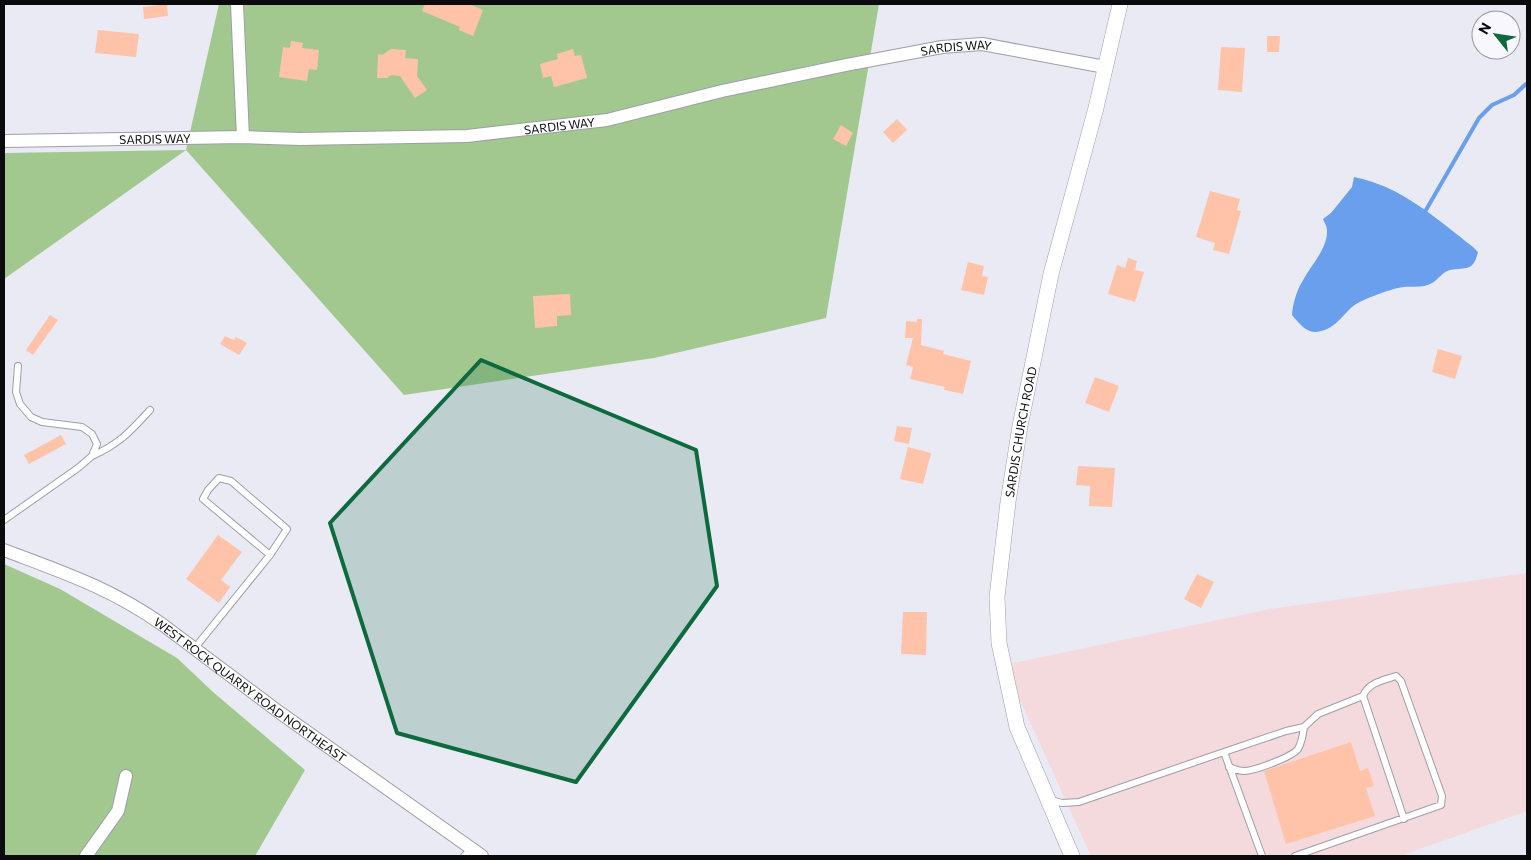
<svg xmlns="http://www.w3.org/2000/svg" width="1531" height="860" viewBox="0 0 1531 860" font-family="Commissioner,sans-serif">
  <rect width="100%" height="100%" fill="#e9eaf4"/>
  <path fill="#f4d9dd" d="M1527,573V811L1400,856H1091L1004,665L1270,609Z"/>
  <path fill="#a2c890" d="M219,4H879L826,318L654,358L404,395L186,150L4,279V153L186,150Z
    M4,564L60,589L177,658L213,692L305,770L255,856H4Z"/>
  <path fill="#699fec" d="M1354,177C1401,186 1437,219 1473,247L1478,252C1473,272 1467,267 1450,270C1442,272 1438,280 1432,283C1423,289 1408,285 1398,288C1386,291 1362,299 1352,307C1340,318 1334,330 1316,332C1306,333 1298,322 1292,315C1293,304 1296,292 1302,282C1310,266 1328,249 1327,230C1327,226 1324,222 1323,219L1331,213L1352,187Z"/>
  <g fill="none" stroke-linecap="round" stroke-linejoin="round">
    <path stroke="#699fec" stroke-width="4" d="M1426,210L1479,118L1492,105L1514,95L1526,84"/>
  </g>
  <path fill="#fec3a8" d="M167,4L168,16L144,19L143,7Z
    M425,4H469L483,10L473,36L459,30L460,27L422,11Z
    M98,30L139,34L136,57L95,53Z
    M1267,36H1280L1279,52H1267Z
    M291,41L303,43L302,48L319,50L317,70L309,69L307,81L279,77L283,47L290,48Z
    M1221,47L1245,48L1242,92L1218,90Z
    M391,49L406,50L405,58L418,59L417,76L427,90L415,98L400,76L391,75L387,78H377L378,54L382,55Z
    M573,49L575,56L581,55L587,78L554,87L551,76L543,78L540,64L558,59L557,54Z
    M897,119L907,130L893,143L883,132Z
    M841,125L853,133L846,146L833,139Z
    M1210,191L1240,199L1237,210L1241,211L1229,254L1213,250L1215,243L1196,237Z
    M1128,258L1137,261L1135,270L1144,272L1135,302L1108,294L1117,265L1125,268Z
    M968,262L984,266L982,276L988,277L984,295L961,290Z
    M570,294L571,315L557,316V326L535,328L533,296Z
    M50,315L58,320L33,355L26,350Z
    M917,319H922L921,345L944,351L943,354L971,361L963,394L944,390L945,387L910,379L913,367L906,365L913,338H905L906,321L917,322Z
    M225,336L234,340L236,337L247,343L239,355L220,344Z
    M1438,349L1462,356L1455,379L1432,372Z
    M1095,377L1119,386L1109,412L1085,403Z
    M897,426L912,428L909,444L894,441Z
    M61,435L66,444L29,464L24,455Z
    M908,447L931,453L923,484L900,479Z
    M1078,466L1115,468L1112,507L1089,506L1090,486L1076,485Z
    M218,535L242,552L221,580L230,587L219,603L186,579Z
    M1197,574L1214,582L1201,608L1184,599Z
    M903,612H927L926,655L901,654Z
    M1351,742L1360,771L1368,768L1374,786L1366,788L1375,816L1286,844L1264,771Z"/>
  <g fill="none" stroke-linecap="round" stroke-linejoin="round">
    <g stroke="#9d9ea7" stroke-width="8">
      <path id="service" d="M92,456C119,444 130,432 150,410
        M4,520L78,468L92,456L97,444L92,434L82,427L42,422L31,417L20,404L16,392L18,366
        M194,649L270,555L287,529L231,481L219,478L208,490L203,499L270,555
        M1224,752L1262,856
        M1229,767C1234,769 1238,771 1244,771C1254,771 1292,757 1298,749C1302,742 1303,735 1304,727
        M1051,800L1062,803L1079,802L1224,752L1286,731L1304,727L1318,714L1363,696
        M464,856L471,849
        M1295,856L1441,805L1442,796L1401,681L1396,676C1383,680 1368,683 1363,696L1404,819"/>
    </g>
    <g stroke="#9d9ea7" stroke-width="14">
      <g id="minor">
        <path d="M237,4L243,137"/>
        <path id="s1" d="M4,141L243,137L300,139L467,136L607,120L722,91L846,65L942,47L982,44L1105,67"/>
        <path id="s2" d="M4,550C62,572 111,588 163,625L279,712L482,856"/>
        <path d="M86,856L118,811L126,776"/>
      </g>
    </g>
    <g stroke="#9d9ea7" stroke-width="16">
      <g id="tertiary">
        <path id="s3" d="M1072,856L1017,727L999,643L997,597L1008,502L1020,426L1051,274L1096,108L1120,4"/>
      </g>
    </g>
    <use href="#service" stroke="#fff" stroke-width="6"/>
    <use href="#minor" stroke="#fff" stroke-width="12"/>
    <use href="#tertiary" stroke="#fff" stroke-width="15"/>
  </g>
  <path fill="#0d6a3e" fill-opacity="0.2" stroke="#0d6a3e" stroke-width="4" stroke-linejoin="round" d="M481,360L696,450L717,586L576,782L397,733L330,523Z"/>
  <g text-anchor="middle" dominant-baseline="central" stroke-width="5" stroke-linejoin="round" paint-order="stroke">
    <g font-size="12" fill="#0b0b0e" stroke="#f7f7fd">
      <text stroke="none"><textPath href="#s1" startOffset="961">SARDIS WAY</textPath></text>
      <text stroke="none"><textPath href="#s1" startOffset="556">SARDIS WAY</textPath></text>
      <text stroke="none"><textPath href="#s1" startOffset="151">SARDIS WAY</textPath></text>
      <text stroke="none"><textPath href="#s3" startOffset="439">SARDIS CHURCH ROAD</textPath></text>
      <text stroke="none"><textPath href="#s2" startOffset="285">WEST ROCK QUARRY ROAD NORTHEAST</textPath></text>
    </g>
  </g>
  <rect width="1531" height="860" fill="none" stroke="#0b0b0e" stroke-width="10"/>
  <g transform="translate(1496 35) rotate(300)"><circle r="24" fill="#f7f7fd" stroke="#99999d"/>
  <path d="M0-4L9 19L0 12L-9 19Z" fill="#0d6a3e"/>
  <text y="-8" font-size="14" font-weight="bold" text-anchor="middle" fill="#0b0b0e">N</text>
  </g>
</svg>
